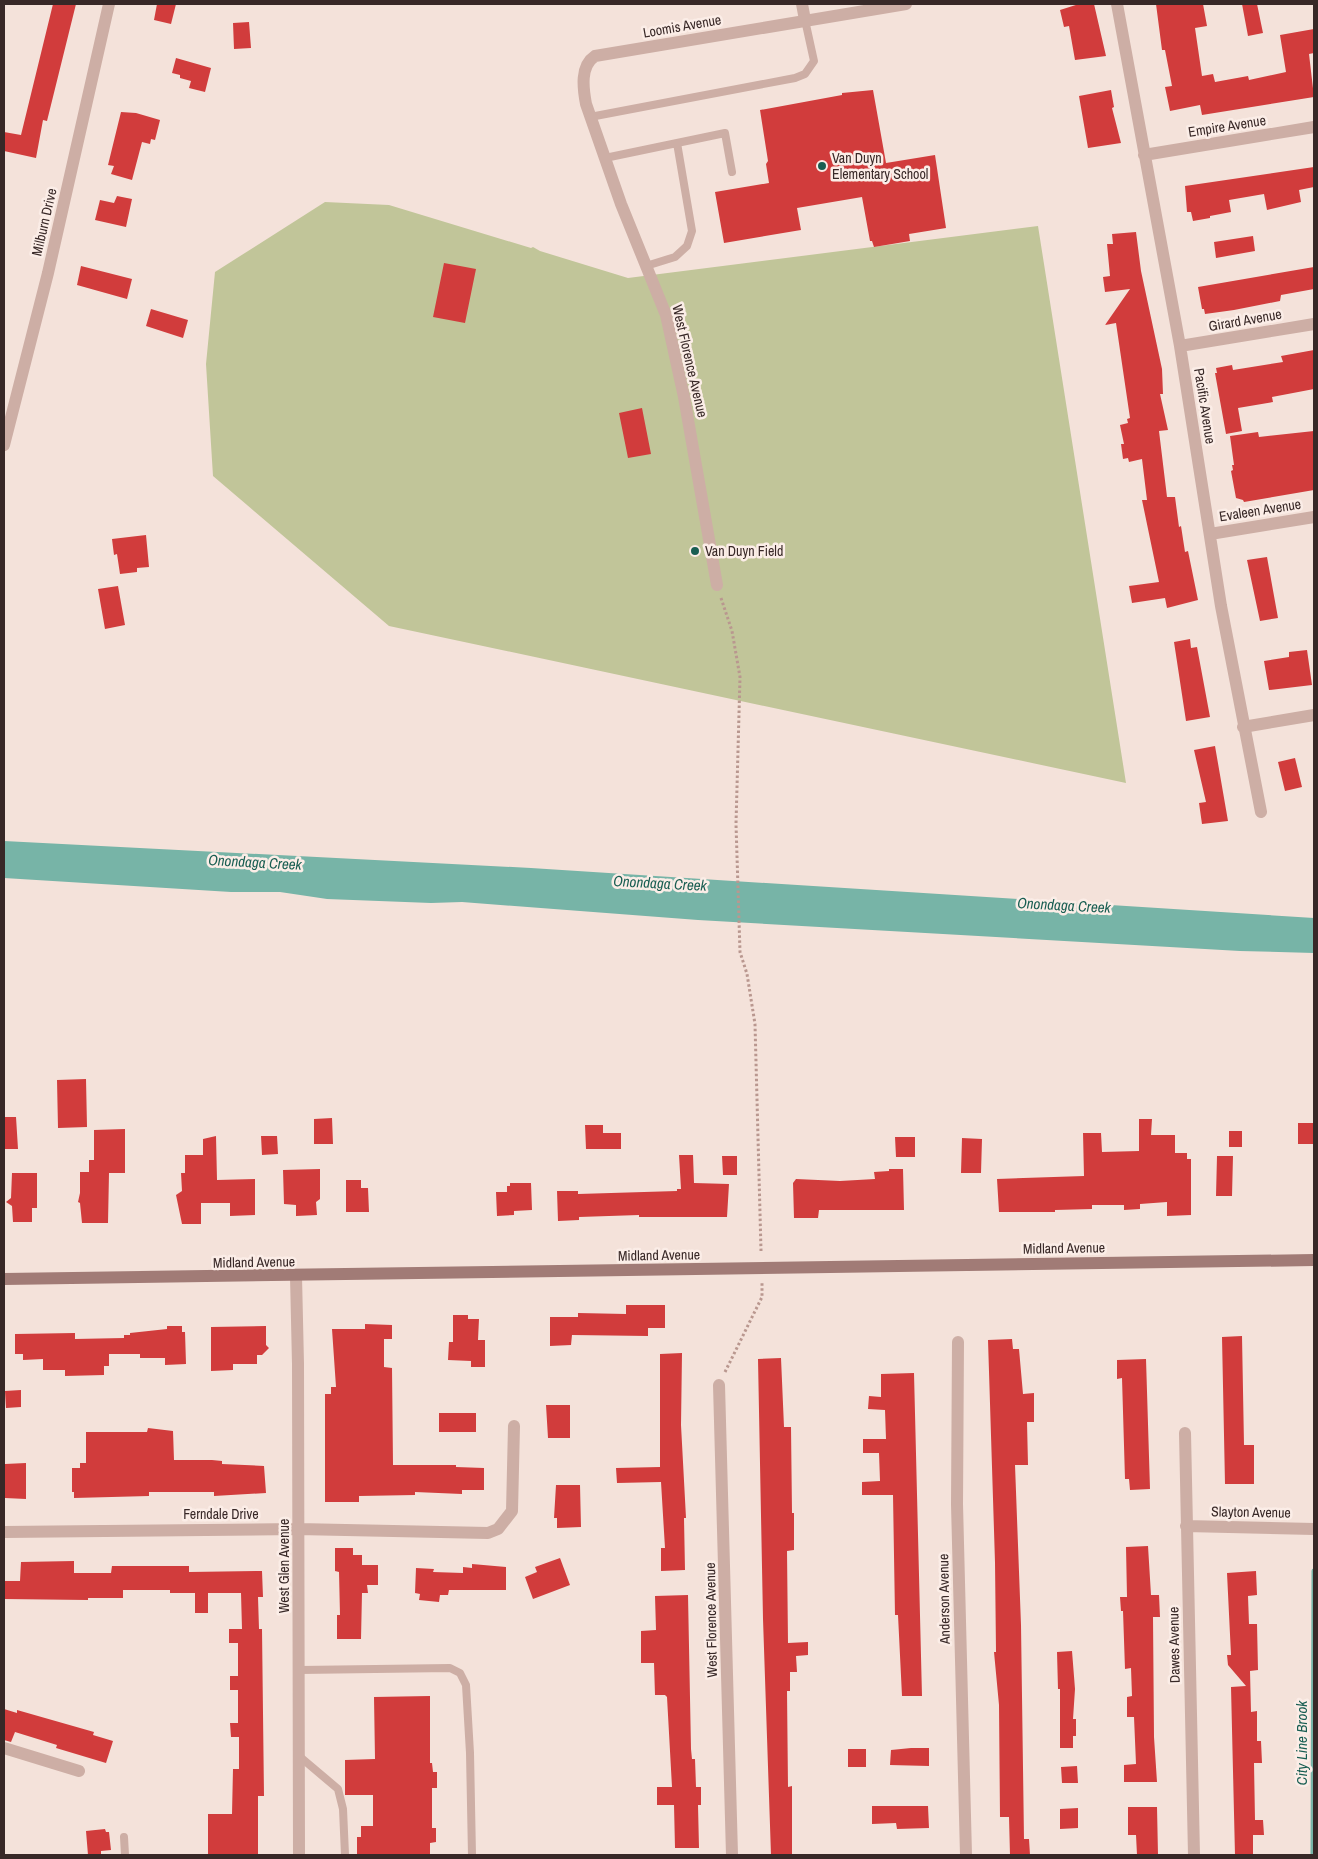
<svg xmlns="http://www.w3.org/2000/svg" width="1318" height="1859" viewBox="0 0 1318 1859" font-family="'Archivo Narrow',sans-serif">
  <rect width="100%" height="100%" fill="#f4e2da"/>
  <path fill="#c1c599" d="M325,202L389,205L531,248L533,247L540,251L628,278L1038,226L1126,783L389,626L213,476L206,364L215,272Z"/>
  <path fill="#77b4a7" d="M4,841L531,868L1314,918V953L1240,951L698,920L462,902L431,903L327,899L280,892H231L4,878Z"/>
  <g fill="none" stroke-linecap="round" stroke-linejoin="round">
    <path stroke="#77b4a7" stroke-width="5" d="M1313,1855L1314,1571"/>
  </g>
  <path fill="#d13c3c" d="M53,4H76L47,121L43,120L36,158L4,151V132L21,135Z
    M157,4H176L171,24L154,20Z
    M1079,4H1094L1106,56L1075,60L1069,26L1064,27L1060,10Z
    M1156,4H1203L1207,26L1195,28L1202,76L1213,74L1215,82L1248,76L1249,80L1286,72L1280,35L1314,29V53L1309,54L1314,97L1202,115L1200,105L1170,111L1165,87L1172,86L1165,50H1162Z
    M1242,4H1257L1263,33L1248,36Z
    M249,22L251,48L234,49L233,23Z
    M176,58L211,68L205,92L189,88L191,81L180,78V75L172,73Z
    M873,90L886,163L935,155L946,228L909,234L910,241L874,247L872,241H870L862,197L797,208L801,230L724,243L715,192L769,183L766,164L768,161L760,110L842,95V93Z
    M1111,90L1114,107L1112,108L1121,143L1088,148L1079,96Z
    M121,112L136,113L160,120L155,140L151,139L150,144L142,142L132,180L111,174L114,166L108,165Z
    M1314,167V187L1299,190L1301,202L1267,210L1264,194L1229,200L1231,212L1210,216V218L1193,221L1191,212H1187L1185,186Z
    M117,196L132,199L126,227L95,220L100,200L114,203Z
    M1136,232L1141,271L1162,369L1163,394H1160L1168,430L1159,431L1167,497H1175L1179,527L1181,526L1185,552L1188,551L1198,600L1167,608L1165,598L1132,603L1129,586L1159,582L1142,500H1147L1142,459L1129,462L1128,458L1123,459L1121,444H1124L1120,425L1128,423L1127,419L1130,418L1116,323L1105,325L1130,289L1105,292L1103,277L1110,276L1107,244H1113L1112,234Z
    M1253,236L1255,251L1216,258L1214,242Z
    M444,263L476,269L465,323L433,317Z
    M81,266L132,279L127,299L77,285Z
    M1314,267V289L1281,295L1280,301L1234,310L1205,314L1204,309H1202L1198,287Z
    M151,309L188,320L183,338L146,326Z
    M1314,350V389L1272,397L1273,402L1238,408L1242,431L1226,434L1215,373H1217L1216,368L1232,365L1233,370L1283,362L1281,356Z
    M642,408L651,454L628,458L619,413Z
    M1314,431V490L1244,502L1243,500L1236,498L1231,471L1233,470L1232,465H1234L1230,436L1258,432L1259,437Z
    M146,535L149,567L137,568V572L120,574L117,554L114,555L112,539Z
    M1267,557L1278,618L1260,621L1247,560Z
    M118,586L125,625L105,629L98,589Z
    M1190,639L1191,648L1197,647L1210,717L1186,721L1174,642Z
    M1307,650L1312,685L1269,690L1264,661L1289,657V652Z
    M1215,746L1228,821L1202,824L1199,803L1206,802L1194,750Z
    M1295,758L1302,787L1285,791L1278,762Z
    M86,1079L87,1127L58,1128L57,1080Z
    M4,1117H16L18,1149H4Z
    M332,1118L333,1144H314V1119Z
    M1139,1119H1152L1151,1135H1175V1153H1187V1159H1191V1215L1167,1216V1202L1140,1204V1209L1124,1210V1205H1092V1209L1055,1210V1212H999L997,1179L1084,1176L1083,1133H1101L1102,1152L1139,1151Z
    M1298,1123H1314V1144H1298Z
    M585,1125H603V1133H621V1149H586Z
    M125,1129V1173H109L108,1223H82L80,1203L78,1202L80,1193V1172H89V1160H94V1130Z
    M1229,1131H1242V1147H1229Z
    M216,1136L217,1180L255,1179V1215L230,1216V1203H201V1224H182L176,1195L182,1191L181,1173H185V1155H203V1139Z
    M261,1136H277L278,1154L262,1155Z
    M895,1137H915V1157H896Z
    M962,1138L982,1139L981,1173H961Z
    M679,1155H693L694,1183L729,1184L727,1217H639V1215L579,1217V1220L558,1221L557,1191H578V1194L677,1191V1189H681Z
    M722,1156H737V1175H723Z
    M1217,1156H1233L1232,1196H1216Z
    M320,1169V1199L316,1202L317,1215L296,1216V1205L284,1204L283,1170Z
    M889,1169H903L904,1210H819L818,1218H794L793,1183L796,1179L840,1181L875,1179L874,1172L889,1171Z
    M12,1173H37V1208H32V1222H13L12,1206L6,1202L11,1198Z
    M346,1180H361V1188H368L369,1212H346Z
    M510,1183H531L532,1210L514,1211V1215L497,1216L496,1192H507V1186H510Z
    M626,1305H665V1328H648V1336L572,1335L571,1345L550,1346V1317H578V1313L626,1314Z
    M453,1315H468V1319H479L478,1340H485V1367H471V1361L448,1360L449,1342H453Z
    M365,1324L392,1325V1339H384V1367L392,1368L393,1465H456V1467L484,1468V1490H462V1494L415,1492V1495L359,1496V1502H325V1394H331V1387H336L332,1329H365Z
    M167,1326H182V1332H185L186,1364L165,1365V1358H140V1354H109V1366H104V1375L65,1376V1370H43V1359L23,1360V1354H15V1334L75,1333V1339L124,1338V1335H130V1333L167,1329Z
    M266,1326V1345L269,1348L262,1355H257V1364H233V1370L211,1371V1327Z
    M1242,1336L1244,1445H1254V1484H1225L1222,1337Z
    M1012,1339L1013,1349H1019L1023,1394L1034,1393V1422H1027L1028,1465H1015L1021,1625L1024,1839H1029L1030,1855H1010L1009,1817H1000L999,1705L994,1652H996L995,1562L988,1340Z
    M682,1353L681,1425L686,1518H684L685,1570L661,1571V1548H665L661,1482L617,1483L616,1468L660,1467V1354Z
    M781,1358L784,1427H791L792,1513H794V1550L787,1551L788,1643L808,1642V1655L796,1656L797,1672H790V1691H787L788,1787L792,1786V1855H771L763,1619L758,1359Z
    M1146,1359L1150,1489L1130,1490L1129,1479H1125L1122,1378L1117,1379V1360Z
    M914,1373L922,1696H902L898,1615H895L893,1495H862V1482L880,1481L879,1453H863V1439H886L885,1410L868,1409L869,1396L881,1397V1374Z
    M21,1390V1407L6,1408L5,1391Z
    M546,1405H570V1438H548Z
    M439,1413H476V1432H439Z
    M148,1428L173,1431L174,1460H212L222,1461V1464L264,1466L266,1493L214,1496V1492H149V1496L74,1498V1492H72V1468H80V1463H86V1432H147Z
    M26,1463V1499L5,1498V1464Z
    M556,1485H580L581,1527L557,1528V1518H554Z
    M1148,1546L1151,1595H1159L1160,1617H1153L1154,1737L1157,1782H1124V1765L1136,1764L1134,1717H1127V1697L1132,1696L1131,1668L1125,1669L1123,1611H1121L1120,1597H1127L1126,1547Z
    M335,1548H353V1555H362V1565H378V1585H367L368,1593H362L361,1639H337V1615H340L339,1572L335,1571Z
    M560,1558L570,1585L533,1599L525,1577L537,1572L535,1567Z
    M74,1561V1573H111L112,1566H189V1572L262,1571L263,1597H258L259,1629H262L264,1796H258V1854H208V1814H232L233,1769H239V1737H231L230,1723H238V1690H230V1676H238V1643H229V1629H242L241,1593H208V1613H195V1593H170V1590H123V1598H88V1600L4,1599V1581H20L21,1562Z
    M472,1564L506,1567V1590H449L448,1595H440L439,1602L419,1600L420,1594L415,1593L416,1568L434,1569L433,1572L463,1573V1567L472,1568Z
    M1256,1571L1257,1595L1248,1596L1249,1624H1257L1258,1670L1250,1671L1251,1712L1257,1711V1741H1261L1262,1763H1254L1255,1820H1263L1264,1835H1253V1855H1235L1231,1687L1246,1686L1228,1665L1227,1655H1231L1227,1573Z
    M688,1595L691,1749L692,1759H695L696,1787H701V1805H698L699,1848H675L674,1805H657V1787H672L667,1697L665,1695H655L654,1663H641V1631L656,1630L655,1596Z
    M1072,1651L1075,1689L1073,1719H1076V1736H1073V1748H1060V1689H1058L1057,1652Z
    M430,1696V1763H432L433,1772H437V1788H432V1828H436V1842L430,1843V1855H357V1837H361V1826H373V1795H345V1760L375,1759L374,1697Z
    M4,1709L17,1713V1710L94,1732L93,1735L113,1741L106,1763L56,1748L57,1745L15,1732L11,1742L4,1740Z
    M911,1748H929V1766L890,1765L891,1750Z
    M848,1749H866V1767H848Z
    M1077,1766L1078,1783H1062L1061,1767Z
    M872,1806H928L929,1828L897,1829L896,1823L872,1824Z
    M1128,1807H1157L1158,1855H1137L1136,1835H1128Z
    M1078,1808V1828L1060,1829V1809Z
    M105,1829L106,1832H109L111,1850L101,1851V1855H88L86,1831Z"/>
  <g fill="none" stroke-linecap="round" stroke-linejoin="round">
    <path stroke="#b9978f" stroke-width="3" stroke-dasharray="2.5 2.5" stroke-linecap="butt" d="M721,598L732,631L740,677L736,824L740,952L747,974L755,1024L761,1251
      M725,1372L762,1297V1282"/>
    <path stroke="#cdaea5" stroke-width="8" d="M590,117L795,78L805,74L814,61L805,20
      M605,158L725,133L732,172
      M646,266L675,257L687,246L692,231L677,143
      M300,1670L450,1668L460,1673L466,1685L470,1753L472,1855
      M299,1756L338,1789L343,1809L345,1855
      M124,1837L125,1855"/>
    <path stroke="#cdaea5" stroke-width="12" d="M802,4L805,20
      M1117,4L1180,346L1221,606L1261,812
      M1144,155L1314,127
      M1180,346L1314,324
      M4,445L48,273L109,4
      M1210,534L1314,517
      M717,585L684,397L666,315L621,204L586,104C583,88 580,66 595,56L906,4
      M1243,727L1314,715
      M296,1276L298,1364L299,1855
      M958,1342L957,1504L966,1855
      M719,1385L732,1855
      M1185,1433L1194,1855
      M1186,1526L1314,1529
      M4,1532L298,1529L488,1533L498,1529L512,1511L514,1426
      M4,1748L79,1771"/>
    <path stroke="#a17b76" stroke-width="12" d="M4,1279L1314,1260"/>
  </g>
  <g fill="#195e52" stroke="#fbede7" stroke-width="2">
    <circle cx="822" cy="166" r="5"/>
    <circle cx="695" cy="551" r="5"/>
  </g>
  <g text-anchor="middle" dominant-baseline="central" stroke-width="5" stroke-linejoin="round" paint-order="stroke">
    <g font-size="14" fill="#382827" stroke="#fbede7">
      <text transform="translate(682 26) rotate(-10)">Loomis Avenue</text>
      <text transform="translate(1227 126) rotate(-9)">Empire Avenue</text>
      <text transform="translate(44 222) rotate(-77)">Milburn Drive</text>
      <text transform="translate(1245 320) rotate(-10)">Girard Avenue</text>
      <text transform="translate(690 361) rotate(77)">West Florence Avenue</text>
      <text transform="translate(1205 406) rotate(81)">Pacific Avenue</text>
      <text transform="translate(1260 510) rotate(-9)">Evaleen Avenue</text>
      <text transform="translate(1064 1248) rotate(-1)">Midland Avenue</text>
      <text transform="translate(659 1255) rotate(-1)">Midland Avenue</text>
      <text transform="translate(254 1262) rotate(-1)">Midland Avenue</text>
      <text transform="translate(1251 1512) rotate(1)">Slayton Avenue</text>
      <text x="221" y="1514">Ferndale Drive</text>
      <text transform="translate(284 1566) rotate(-90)">West Glen Avenue</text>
      <text transform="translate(944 1599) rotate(-91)">Anderson Avenue</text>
      <text transform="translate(711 1620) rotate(-91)">West Florence Avenue</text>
      <text transform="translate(1174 1645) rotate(-91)">Dawes Avenue</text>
    </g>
    <g font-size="14" fill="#382827" stroke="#fbede7" text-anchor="start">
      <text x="832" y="158">Van Duyn<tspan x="832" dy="16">Elementary School</tspan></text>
      <text x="705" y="551">Van Duyn Field</text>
    </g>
    <g font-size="15" font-style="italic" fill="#195e52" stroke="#fbede7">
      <text transform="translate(255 862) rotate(3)">Onondaga Creek</text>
      <text transform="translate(660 883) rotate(3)">Onondaga Creek</text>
      <text transform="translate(1064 905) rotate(3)">Onondaga Creek</text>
      <text transform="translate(1301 1743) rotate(-90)">City Line Brook</text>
    </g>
  </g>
  <rect width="1318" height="1859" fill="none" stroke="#382827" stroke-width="10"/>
</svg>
